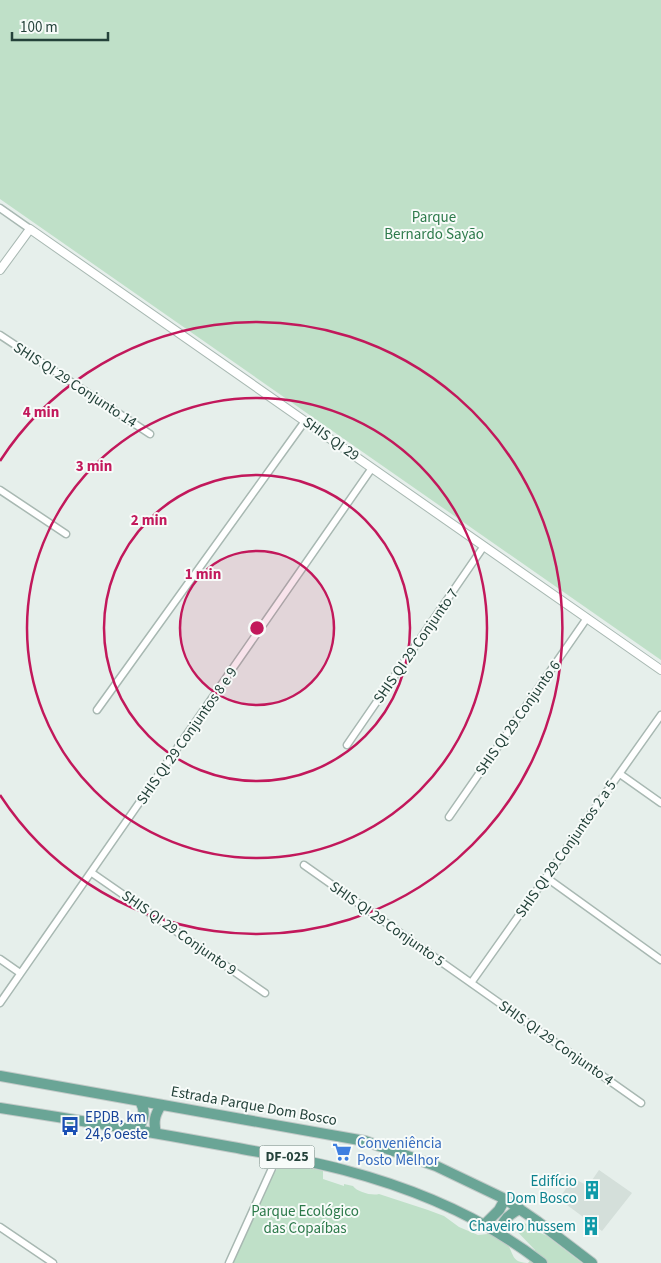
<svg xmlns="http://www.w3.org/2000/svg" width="661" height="1263" viewBox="0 0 661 1263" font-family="'Source Sans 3',sans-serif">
  <rect width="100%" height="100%" fill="#e6efeb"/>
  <path fill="#d4dfda" d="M599,1170L632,1193L602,1231L559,1199L573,1178L588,1186Z"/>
  <path fill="#bfe0c8" d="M0,0H661V660L0,199Z
    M285,1165C298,1167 310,1167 323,1171V1179L344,1186V1184L353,1186C357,1192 372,1196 379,1194L428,1210L444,1216L459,1227L478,1235L497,1233C500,1236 506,1240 508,1245C514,1255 512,1262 527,1263H231L270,1178L277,1169Z
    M519,1222L527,1224L534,1230L547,1236L582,1263H528L535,1254V1250L511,1225Z"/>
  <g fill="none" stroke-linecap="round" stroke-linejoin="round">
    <g stroke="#a8b8b2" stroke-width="9">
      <path id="minor" d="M0,208L30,229
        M0,335L150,434
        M0,490L66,534
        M97,710L305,421
        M347,745L484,546
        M620,774L661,803
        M449,817L587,618
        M304,865L641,1103
        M92,873L265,993
        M547,878L661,960
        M0,959L20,973
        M471,983L661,715
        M0,1003L372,468
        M0,1227L53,1263
        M229,1263L278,1155"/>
    </g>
    <g stroke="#a8b8b2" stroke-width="10">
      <path id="tertiary" d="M0,270L30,229L661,670"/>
    </g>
    <g stroke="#c2cac8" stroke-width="12">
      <path id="primary" d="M0,1076L365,1141L436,1166L505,1199L537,1221L592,1263
        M0,1108C78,1120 155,1133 232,1147C269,1154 307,1160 344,1170C416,1189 483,1217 542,1263
        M138,1129C144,1119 146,1112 140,1101
        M156,1133C153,1121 155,1115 161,1105
        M485,1224L499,1210L505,1199
        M500,1234C501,1221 509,1214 520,1209"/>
    </g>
    <use href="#minor" stroke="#fff" stroke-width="6"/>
    <use href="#tertiary" stroke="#fff" stroke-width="8"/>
    <use href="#primary" stroke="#6aa596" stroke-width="10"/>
  </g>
  <circle cx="257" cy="628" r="77" fill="#c2185b" fill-opacity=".12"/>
  <g fill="none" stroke="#c2185b" stroke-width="2.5">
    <circle cx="257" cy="628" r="77"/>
    <circle cx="257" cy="628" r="153"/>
    <circle cx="257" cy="628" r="230"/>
    <path d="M0 461A306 306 0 1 1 0 795"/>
  </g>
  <defs>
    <g id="bus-bare" transform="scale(1.5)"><path d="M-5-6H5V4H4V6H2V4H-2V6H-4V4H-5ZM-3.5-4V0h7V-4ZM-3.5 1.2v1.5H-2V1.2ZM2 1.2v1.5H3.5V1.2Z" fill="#1a4fb4" stroke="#f7fbf9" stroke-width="2.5" paint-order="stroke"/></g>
    <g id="supermarket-bare" transform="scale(1.5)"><path d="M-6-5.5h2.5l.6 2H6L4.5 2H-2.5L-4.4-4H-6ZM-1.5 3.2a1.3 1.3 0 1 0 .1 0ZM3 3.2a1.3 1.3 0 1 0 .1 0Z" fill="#3f7fe0" stroke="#f7fbf9" stroke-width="2.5" paint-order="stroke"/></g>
    <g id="building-bare" transform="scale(1.5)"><path d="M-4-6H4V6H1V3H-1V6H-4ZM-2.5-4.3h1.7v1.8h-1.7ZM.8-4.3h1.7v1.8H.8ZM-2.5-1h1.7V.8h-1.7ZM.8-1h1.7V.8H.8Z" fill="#0f9aa8" stroke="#f7fbf9" stroke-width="2.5" paint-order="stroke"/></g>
  </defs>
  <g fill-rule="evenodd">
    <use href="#bus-bare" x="70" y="1126"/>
    <use href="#supermarket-bare" x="342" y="1152"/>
    <use href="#building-bare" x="592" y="1190"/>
    <use href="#building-bare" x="591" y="1226"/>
  </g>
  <g text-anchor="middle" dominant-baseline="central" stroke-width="4" stroke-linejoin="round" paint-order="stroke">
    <rect fill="#f7fbf9" stroke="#637a73" stroke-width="1" x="259.5" y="1145.5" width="55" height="23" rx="4"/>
    <g font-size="14" font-weight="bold" fill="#24423a">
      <text x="287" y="1157">DF-025</text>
    </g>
    <g font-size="15" fill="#2d7a4b" stroke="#f7fbf9">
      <text x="434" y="217">Parque<tspan x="434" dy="17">Bernardo Sayão</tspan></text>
      <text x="305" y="1211">Parque Ecológico<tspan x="305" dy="17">das Copaíbas</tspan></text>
    </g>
    <g font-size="15" fill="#24423a" stroke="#f7fbf9">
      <text transform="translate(75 385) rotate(33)">SHIS QI 29 Conjunto 14</text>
      <text transform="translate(331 439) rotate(35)">SHIS QI 29</text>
      <text transform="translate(416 646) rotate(-55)">SHIS QI 29 Conjunto 7</text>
      <text transform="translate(518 718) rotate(-55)">SHIS QI 29 Conjunto 6</text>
      <text transform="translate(187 736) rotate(-55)">SHIS QI 29 Conjuntos 8 e 9</text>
      <text transform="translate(566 849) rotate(-55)">SHIS QI 29 Conjuntos 2 a 5</text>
      <text transform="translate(387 924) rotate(35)">SHIS QI 29 Conjunto 5</text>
      <text transform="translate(179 933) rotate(35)">SHIS QI 29 Conjunto 9</text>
      <text transform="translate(556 1043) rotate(35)">SHIS QI 29 Conjunto 4</text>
      <text transform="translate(254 1106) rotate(10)">Estrada Parque Dom Bosco</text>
    </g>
    <g font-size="15" fill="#164399" stroke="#f7fbf9" text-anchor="start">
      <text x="85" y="1117">EPDB, km<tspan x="85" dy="17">24,6 oeste</tspan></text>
    </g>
    <g font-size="15" fill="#366cbe" stroke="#f7fbf9" text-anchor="start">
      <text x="357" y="1143">Conveniência<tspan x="357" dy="17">Posto Melhor</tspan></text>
    </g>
    <g font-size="15" fill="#0d838f" stroke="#f7fbf9" text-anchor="end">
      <text x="577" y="1181">Edifício<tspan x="577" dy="17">Dom Bosco</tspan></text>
      <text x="576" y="1226">Chaveiro hussem</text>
    </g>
  </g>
  <circle cx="257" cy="628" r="8" fill="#c2185b" stroke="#f7fbf9" stroke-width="2.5"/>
  <g font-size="15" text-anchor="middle" font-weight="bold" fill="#c2185b" stroke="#f7fbf9" stroke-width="4" stroke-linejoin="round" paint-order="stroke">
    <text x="41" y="417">4 min</text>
    <text x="94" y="471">3 min</text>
    <text x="149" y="525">2 min</text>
    <text x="203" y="579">1 min</text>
  </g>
  <path d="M12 32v8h96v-8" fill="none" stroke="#24423a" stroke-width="2.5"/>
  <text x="20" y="32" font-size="15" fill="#24423a" stroke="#f7fbf9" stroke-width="4" paint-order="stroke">100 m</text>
</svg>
